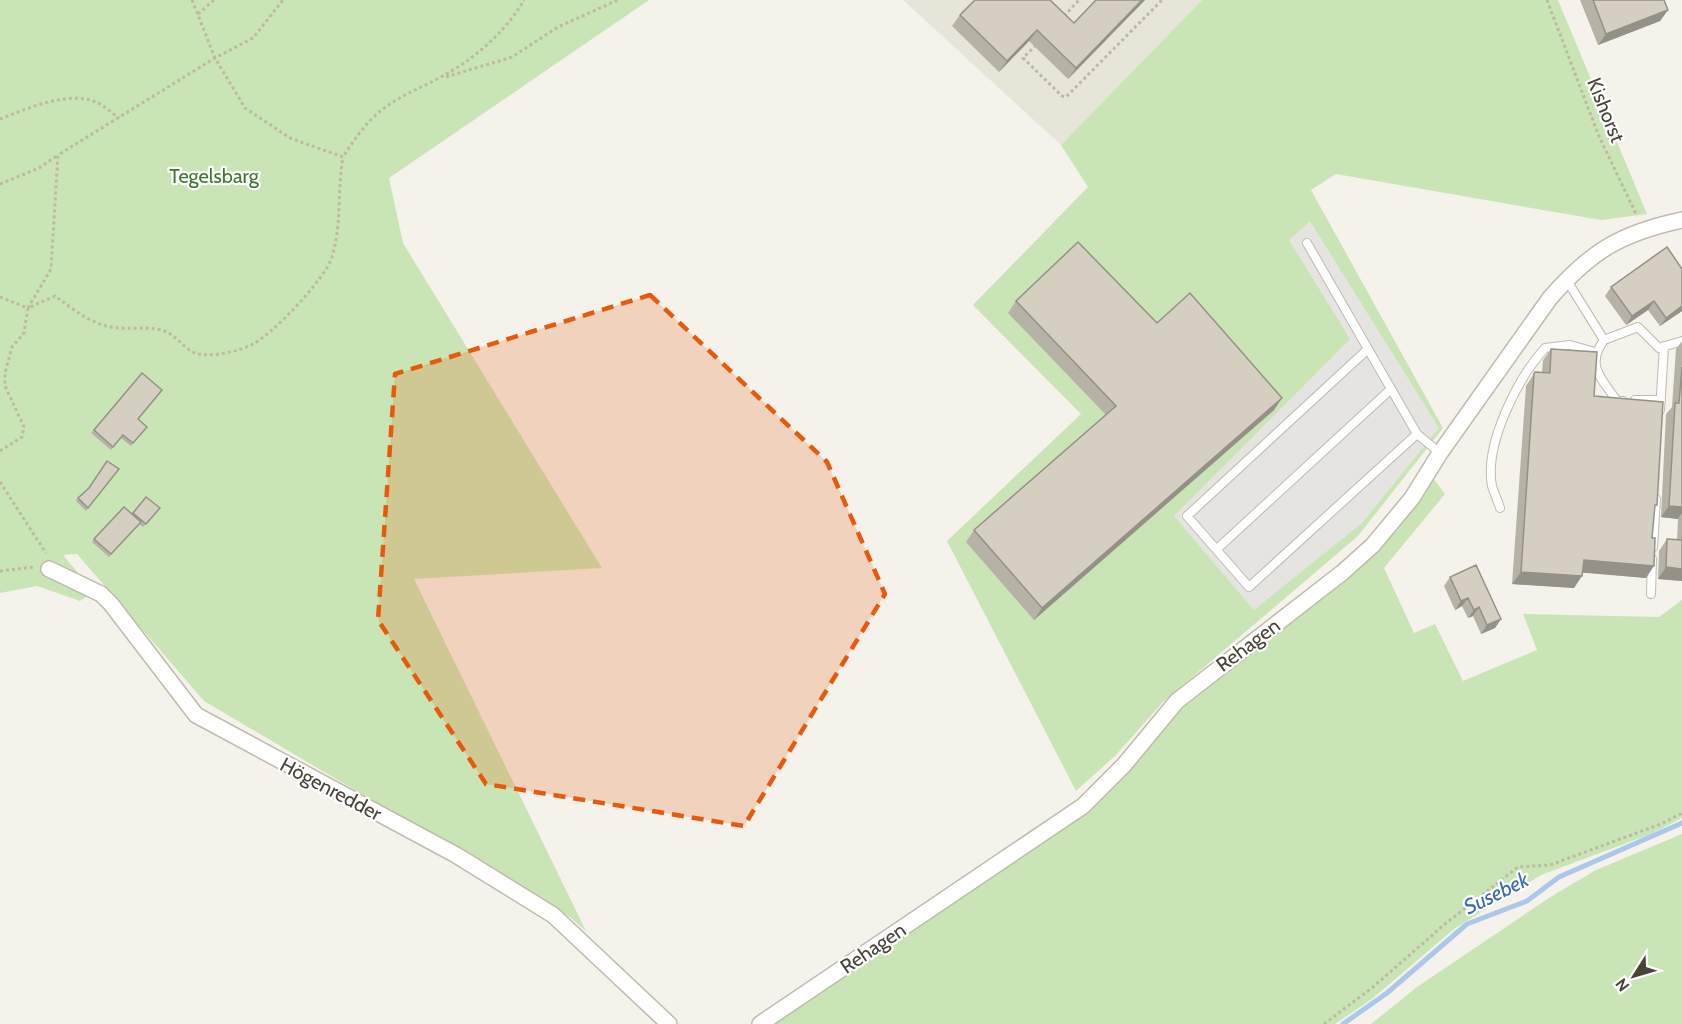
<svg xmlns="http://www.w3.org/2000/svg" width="1682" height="1024" viewBox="0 0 1682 1024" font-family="Cabin,sans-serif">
  <rect width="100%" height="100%" fill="#f4f2ea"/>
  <path fill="#e7e5d8" d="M903,0H1202L1061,145Z"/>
  <path fill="#c9e5b6" d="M0,0H649L389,178L403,243L602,568L414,579L586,931L570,917L204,701L77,554L63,555L94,592L80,601L37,586L0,593Z
    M1202,0H1558L1647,214L1601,220L1336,174L1311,190L1443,428L1358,536L1162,703L1116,755L1076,791L947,541L1081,414L973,305L1088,187L1061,145Z
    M1433,478L1445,494L1384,568L1414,633L1435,624L1463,681L1537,650L1523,614L1659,617L1682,600V818L1651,834L1541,875L1454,929L1372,999L1335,1024H771L1084,813L1126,774L1179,708L1274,634Z
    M1682,834V1024H1371L1417,987L1552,896L1596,870Z"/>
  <path fill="#e5e4e1" d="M1310,221L1439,428L1362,523L1254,610L1174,516L1350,339L1289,240Z"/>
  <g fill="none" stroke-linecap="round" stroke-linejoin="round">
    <path stroke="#abc8eb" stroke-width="5" d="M1343,1024L1387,993L1467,924L1527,901L1559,877L1682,823"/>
    <g stroke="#bfbbad" stroke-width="10">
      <path id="lane" d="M1307,243L1417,434L1440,453
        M1566,279L1604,340L1638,327L1659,348L1682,341
        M1604,340C1585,366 1602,379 1617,401H1623
        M1368,349L1187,516L1249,587L1417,434
        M1635,400H1661
        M1660,410L1664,346
        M1500,508C1498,501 1494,493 1492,486C1484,444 1518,378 1545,348L1570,345L1595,352
        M1653,547L1656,499
        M1217,549L1391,389
        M1651,594L1652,559"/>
    </g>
    <g stroke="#bfbbad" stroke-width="18">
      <path id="street" d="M49,569L101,594L111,604L196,715L456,855L553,915L669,1024
        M760,1024L1083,806L1124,765L1177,701L1343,572L1373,545L1412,498L1440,453L1550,298C1591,251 1621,233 1682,220"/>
    </g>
    <path stroke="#bfb99f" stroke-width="3" stroke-dasharray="3 3" stroke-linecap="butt" d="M192,0L215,58L245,108L290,138L343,157C353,142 363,126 377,114C396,97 419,89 441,77C473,60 505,33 524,0
      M1547,0L1598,134L1637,216
      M198,14L214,0
      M1064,16L1079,0
      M1036,45L1023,58L1062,96L1066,97L1162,0
      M446,77L512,57L558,27L618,0
      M0,119C26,109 73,88 100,104C107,108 113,114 119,118
      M0,184L39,168L58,155
      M0,297L28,308L51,269L58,155L215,58L253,38L283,0
      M0,451L22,437L24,427L5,386V373L12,347L24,333L28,308L55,296C72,308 89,323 111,327C127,330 145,326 161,330C175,333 183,348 195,353C209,358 235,352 249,346C270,338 326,278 332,257C342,224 337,191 343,157
      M0,482L46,553
      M0,571L34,567
      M1324,1024L1373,987L1445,924L1518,867L1550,865L1661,824L1682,813"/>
    <use href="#lane" stroke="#fff" stroke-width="8"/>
    <use href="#street" stroke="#fff" stroke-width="15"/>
  </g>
  <path fill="#b6b2a5" d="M1145,0L1068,79L1029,41L999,72L952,26L960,15L1074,23Z
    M1580,0H1664L1668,10L1660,21L1598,45Z
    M1682,269V311L1660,326L1648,310L1626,325L1605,296L1611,287Z
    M1016,301L1157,323L1274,410L1034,620L966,542L974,530L1106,415L1008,313Z
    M1682,341V581L1658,579L1659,551L1667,539L1677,540L1678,519L1661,517L1666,414L1672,407L1676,349Z
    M1551,349L1594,396L1654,509L1646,578L1583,572L1574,588L1512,584L1526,386L1535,372H1542L1543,360Z
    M138,419L147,427L131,446L121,438L111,450L91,433L94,430Z
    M119,469L86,511L76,501L78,498Z
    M160,508L143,527L139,524L109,557L92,542L94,539L132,514Z
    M1450,577L1501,619L1495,628L1481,634L1473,616L1468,618L1462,606L1455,610L1444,586Z"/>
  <path fill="#949186" d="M1142,0H1145L1068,79L1076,68Z
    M1668,10L1660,21L1598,45L1606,34Z
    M1037,30L1029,41L999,72L1007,61Z
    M1654,301L1648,310L1626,325L1632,316Z
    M1682,306V311L1660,326L1666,318Z
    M1282,398L1274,410L1034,620L1042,608Z
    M1669,506L1682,507V513L1678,519L1661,517Z
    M1584,560L1654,566L1646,578L1575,572Z
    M1666,567L1682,569V581L1658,579Z
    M1521,572L1582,576L1574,588L1512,584Z
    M1468,598L1462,606L1455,610L1461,601Z
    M1479,607L1473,616L1468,618L1474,610Z
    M1501,619L1495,628L1481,634L1487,625Z"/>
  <path fill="#d4cfc0" stroke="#949186" stroke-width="1.5" d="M975,0H1050L1074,23L1096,0H1142L1076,68L1037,30L1007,61L960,15Z
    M1593,0H1664L1668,10L1606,34Z
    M1078,242L1157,323L1190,293L1282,398L1042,608L974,530L1116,406L1016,301Z
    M1667,247L1682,269V306L1666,318L1654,301L1632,316L1611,287Z
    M1551,349L1597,352L1594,396L1663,402L1657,505H1655L1652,538H1655L1654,566L1584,560L1582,576L1521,572L1534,374L1535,372L1550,373Z
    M1682,367V507L1669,506L1675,403H1679Z
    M142,373L162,390L138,419L147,427L133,443L123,435L113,447L94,430Z
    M107,461L119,469L88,508L78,498L89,488Z
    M146,497L160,508L146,524L133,513Z
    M124,507L141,522L111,554L94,539Z
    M1667,539L1682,540V569L1666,567Z
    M1476,565L1501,619L1487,625L1479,607L1474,610L1468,598L1461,601L1450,577Z"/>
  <path fill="#e8590c" fill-opacity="0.2" stroke="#e8590c" stroke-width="4.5" stroke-dasharray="12 8" stroke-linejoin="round" d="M650,295L827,462L885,594L744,826L486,784L378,620L395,374Z"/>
  <g text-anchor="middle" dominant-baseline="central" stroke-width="4.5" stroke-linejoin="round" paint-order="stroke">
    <g font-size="20" fill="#474338" stroke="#fff">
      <text transform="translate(1606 110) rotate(68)">Kishorst</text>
      <text transform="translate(1248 645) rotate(-37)">Rehagen</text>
      <text transform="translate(331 789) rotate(28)">Högenredder</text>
      <text transform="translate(873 948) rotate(-34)">Rehagen</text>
    </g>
    <g font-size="20" fill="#3f752f" stroke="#fff">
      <text x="214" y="176">Tegelsbarg</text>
    </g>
    <g font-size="21" font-style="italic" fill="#396aac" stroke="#fff">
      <text transform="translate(1496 893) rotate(-26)">Susebek</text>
    </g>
  </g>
  <g transform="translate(1634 976) rotate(233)" stroke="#ffffff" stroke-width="4.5" paint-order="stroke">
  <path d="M0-4.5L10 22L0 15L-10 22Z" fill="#474338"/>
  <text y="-9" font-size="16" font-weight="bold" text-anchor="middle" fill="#474338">N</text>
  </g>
</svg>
